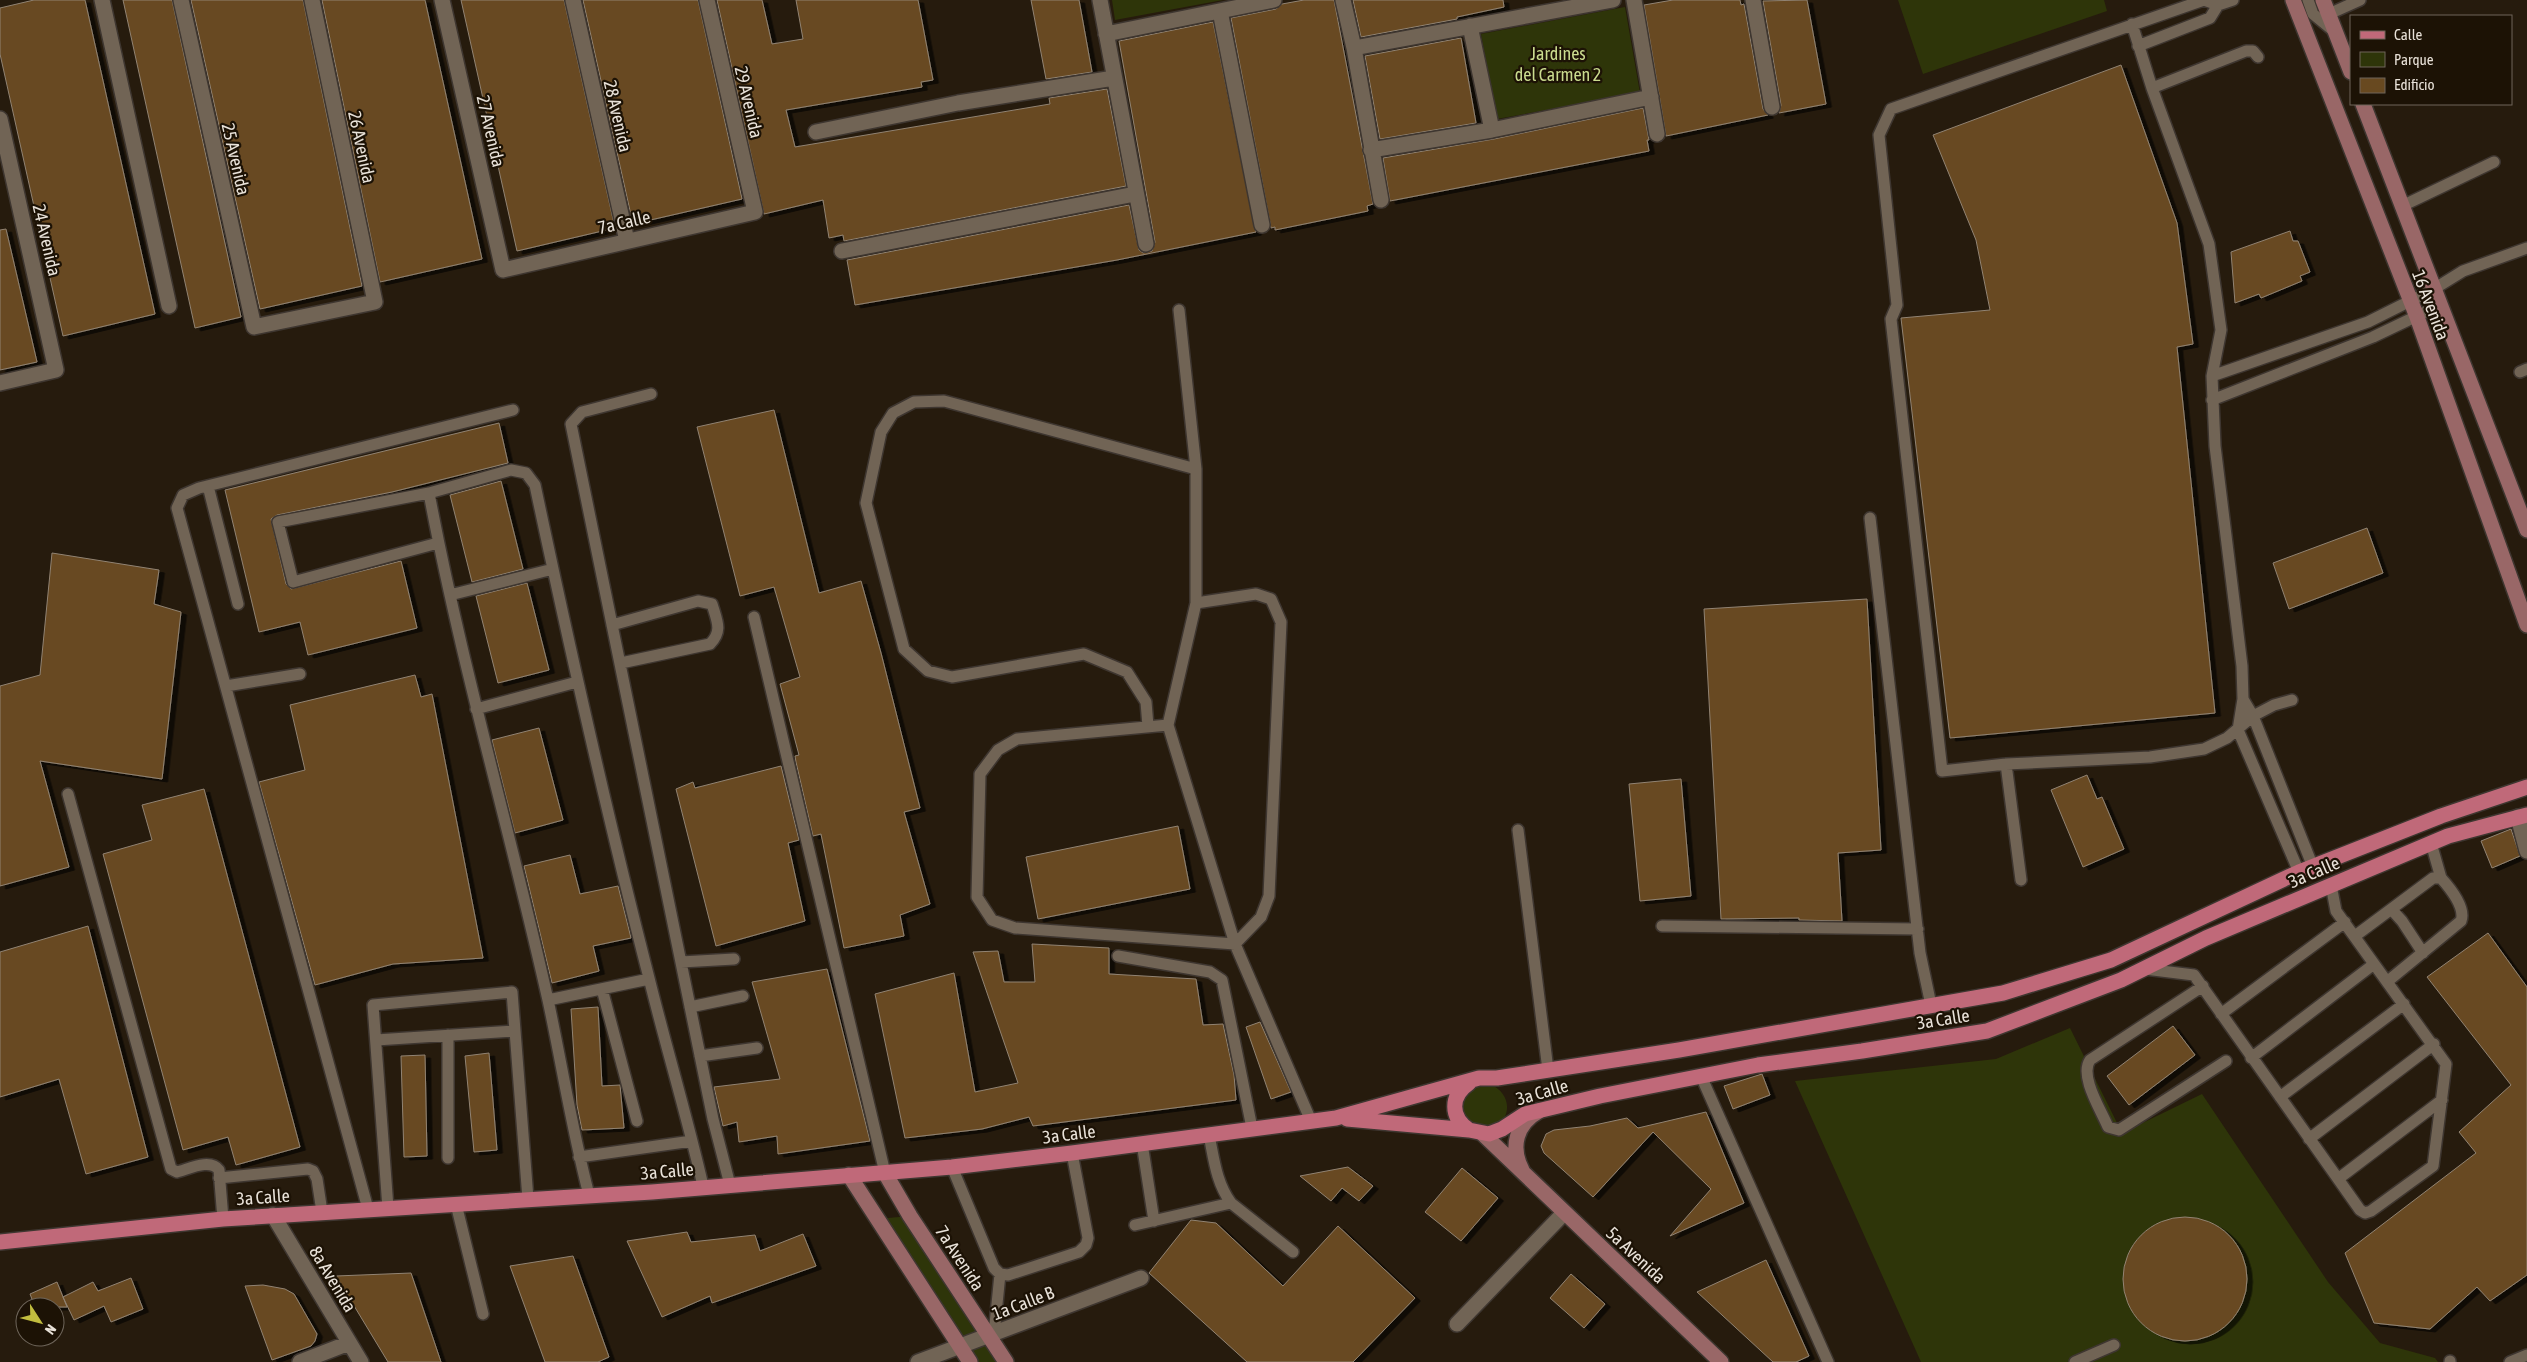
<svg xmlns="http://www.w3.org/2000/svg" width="2527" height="1362" viewBox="0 0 2527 1362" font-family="'Asap Condensed',sans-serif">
  <defs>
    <filter id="shadow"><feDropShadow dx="5.5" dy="3" stdDeviation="0" flood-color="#0009"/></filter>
  </defs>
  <rect width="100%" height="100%" fill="#261b0d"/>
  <path fill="#2e3509" d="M1112,0H1223L1115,20Z
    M1898,0H2104L2107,11L1923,74Z
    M1625,7L1640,93L1497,119L1481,34Z
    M2070,1028L2122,1133L2202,1094L2328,1282L2380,1343L2435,1358L2438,1362H1921L1795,1081L1996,1059Z
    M1490,1084C1510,1093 1513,1114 1496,1128L1467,1124L1460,1103L1474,1085Z
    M910,1216L1006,1362H970L877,1219Z"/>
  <path fill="#684920" stroke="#918373" filter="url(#shadow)" d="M34,0H85L155,314L63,336L0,54V8Z
    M123,0H172L241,317L195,328Z
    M191,0H303L362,286L260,309Z
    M322,0H425L482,259L380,282Z
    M461,0H564L615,228L517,251Z
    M583,0H698L742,199L633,224Z
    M717,0H762L772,44L803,39L796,0H918L933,80L921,82L922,87L786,110L795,147L1050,104L1049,98L1107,89L1126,186L844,241L843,235L829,238L823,200L764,214Z
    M1031,0H1079L1092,72L1046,79Z
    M1304,0H1334L1373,204L1367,206L1368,211L1275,230V227L1271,228L1231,18L1276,9L1282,4Z
    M1353,0H1503L1504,7L1457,17V19L1361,37Z
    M1673,0H1740L1741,5L1744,4L1763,109L1768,115L1666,136L1644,5Z
    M1807,0L1826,104L1779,113L1781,105L1763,1Z
    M1213,22L1256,232L1117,260L855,305L847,260L1129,205L1139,250L1143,253L1152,251L1155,242L1119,41Z
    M1461,38L1476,123L1380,139L1365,56Z
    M2121,65L2177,223L2193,344L2177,347L2215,713L1950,738L1901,318L1990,310L1976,240L1933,135Z
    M1643,108L1649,140H1647L1649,151L1390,201L1383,158L1494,139Z
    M6,229L37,362L0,370V230Z
    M2290,231L2293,241H2298L2310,272L2300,276L2302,281L2261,298L2259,294L2235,303L2231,252Z
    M774,410L819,593L861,581L881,653L920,808L904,812L930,904L900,915L904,936L844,948L821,834L813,836L796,762L795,756L799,755L780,684L800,677L774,587L740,596L697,427Z
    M499,423L508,463L392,492L277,515L271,519L286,584L291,589L401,561L417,628L308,655L300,622L259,632L225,490Z
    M501,481L523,569L472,582L450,495Z
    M2367,528L2383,573L2289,609L2273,563Z
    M52,553L159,570L154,604L181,612L162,779L40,761L69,867L0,886V686L40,675Z
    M527,583L549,670L498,683L476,596Z
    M1867,599L1881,850L1838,853L1842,921L1799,920V918L1721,919L1704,609Z
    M415,675L421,697L432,694L483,958L393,964L315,985L259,782L305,770L290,705Z
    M539,728L563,820L515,833L492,740Z
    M781,766L799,840L788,843L805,921L716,946L676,789L693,782L695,788Z
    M2087,775L2097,799L2102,797L2124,849L2083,867L2051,790Z
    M1681,779L1691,896L1640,901L1629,784Z
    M204,789L300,1147L236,1165L228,1137L183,1150L103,854L152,840L142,805Z
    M1178,826L1190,889L1038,919L1026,857Z
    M2511,829L2520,856L2492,868L2481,841Z
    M570,855L580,894L618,886L631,938L593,946L599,971L552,983L524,866Z
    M88,926L148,1157L86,1174L59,1079L0,1097V952Z
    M2488,933L2527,987V1275L2490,1301L2477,1287L2430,1329L2374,1323L2345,1253L2476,1153L2459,1132L2511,1085L2427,977Z
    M1032,944L1109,948V974L1196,979L1203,1025L1223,1024L1234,1075L1236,1100L1033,1126L1029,1117L982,1129L905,1138L875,994L954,973L975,1092L1018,1083L973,952L998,951L1004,982H1035Z
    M827,969L870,1141L778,1154L777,1136L739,1142L737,1122L723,1126L714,1087L780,1079L752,982Z
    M598,1007L602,1086L620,1085L624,1128L582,1130L577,1105L571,1009Z
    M1260,1022L1291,1092L1271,1099L1246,1027Z
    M2173,1026L2195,1055L2129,1105L2107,1076Z
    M489,1053L497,1150L474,1152L465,1056Z
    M425,1055L427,1156L404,1157L401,1056Z
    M1762,1074L1770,1095L1733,1109L1724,1086Z
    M1706,1112L1744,1203L1670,1236L1711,1189L1653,1132L1593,1197L1544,1153L1541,1146L1546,1134L1554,1130L1590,1126L1627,1118L1638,1128Z
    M1348,1167L1373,1186L1359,1201L1342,1188L1331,1201L1300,1176Z
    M1462,1168L1498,1198L1461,1241L1425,1212Z
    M2123 1279a62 62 0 1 1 124 0a62 62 0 1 1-124 0Z
    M1191,1220L1216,1223L1283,1286L1338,1226L1415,1298L1353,1362H1247L1149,1273Z
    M687,1232L691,1242L755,1235L760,1251L803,1234L816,1266L712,1303L710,1296L662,1317L627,1241Z
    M573,1256L609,1357L598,1362H545L510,1266Z
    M1766,1260L1809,1356L1796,1362H1773L1697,1292Z
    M411,1273L441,1362H388L336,1276Z
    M1571,1274L1605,1304L1584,1328L1550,1298Z
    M131,1278L143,1309L111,1322L104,1306L74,1320L63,1297L93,1282L98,1291Z
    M57,1282L67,1307H35L30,1294Z
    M263,1285L285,1289L294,1294L317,1334L315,1341L311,1346L272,1360L245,1286Z"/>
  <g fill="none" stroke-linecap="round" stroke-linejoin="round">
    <g stroke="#3e3630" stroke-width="14">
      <path id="lane" d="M2233,0L2218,5L2204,0L1891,109L1879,135L1897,305L1891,319L1942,771L2006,764L2150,757L2204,749L2227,738L2253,716L2274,705L2292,700
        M2308,0L2313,14L2335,32
        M2329,14L2360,0
        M2132,24L2152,88L2209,244L2221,330L2212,376L2215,446L2242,666L2243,699L2238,730L2299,872
        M2138,46L2210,18L2218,5
        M2152,88L2246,51H2253L2258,57
        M2402,206L2494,162
        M1179,310L1196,469V603L1168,725L1235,944L1261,917L1269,896L1281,622L1271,599L1256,594L1196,603
        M2520,372L2527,369
        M2212,376L2368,322L2434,289L2463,271L2527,248
        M651,394L582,412L571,424L713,1119L730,1185
        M2212,400L2373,337L2440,305
        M208,486L238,604
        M429,493L511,470L526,473L535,485C570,650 607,815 649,978C666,1047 687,1116 703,1186
        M1870,518L1920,953L1931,1005
        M438,543L293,582L278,522L429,493C461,664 510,830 548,1000C562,1065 572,1130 589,1195
        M450,595L553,569
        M754,617L885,1173
        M612,625L698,601L712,604C717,621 723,631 710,644L621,663
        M226,686L300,674
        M2243,699L2253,716L2313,867
        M476,709L577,682
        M1168,725L1017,739L998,750L980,774L977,897L992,920L1015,928L1235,944L1311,1121
        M1148,726L1146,702L1127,672L1084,654L952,677L928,671L904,649L866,503L881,432L893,413L914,402L944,401L1196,469
        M2006,764L2021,880
        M68,794L171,1169L177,1172C189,1169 210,1158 219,1170L223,1219
        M1518,830L1548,1070
        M2431,843L2441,878
        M2392,910L2402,921L2423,953
        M1662,926L1918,929
        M2355,936L2433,878H2441C2450,888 2466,908 2461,921L2388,981
        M1118,956L1210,972L1222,980L1252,1128
        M681,962L734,959
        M2145,969L2194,975L2360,1210L2365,1213L2371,1211L2433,1166L2446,1064L2336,911L2331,885
        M2203,986L2090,1060C2079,1076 2101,1110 2108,1127L2119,1130L2226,1061
        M602,989L637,1121
        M548,1000L649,979
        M690,1007L743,996
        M2221,1014L2345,922
        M448,1035V1158
        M376,1040L515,1031
        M700,1056L757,1048
        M2251,1058L2374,964
        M1701,1076L1828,1362
        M2280,1097L2404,1004
        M1209,1135C1214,1159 1216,1182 1231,1203L1293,1252
        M2309,1139L2434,1044
        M1142,1143L1154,1221
        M579,1157L692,1141
        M952,1167L994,1268L1000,1274L1008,1275L1079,1252L1086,1245L1088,1238L1072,1153
        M219,1178L308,1169L313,1171L317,1179L322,1212
        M2338,1179L2442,1100
        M456,1204L483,1314
        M388,1208L373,1005L512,992L528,1199
        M368,1209L177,508L183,495L199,488L513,410
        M1135,1225L1231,1203
        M994,1334L1000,1274
        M2450,1361V1362
        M2075,1362L2114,1345
        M2510,1362L2527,1355"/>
    </g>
    <g stroke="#3e3630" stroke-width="18">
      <path id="street" d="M102,0L169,306
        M181,0L254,327L375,302L312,0
        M442,0L503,270L755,212L707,0
        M573,0L627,241
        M1100,0L1146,244
        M1343,0L1354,48L1381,200
        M1634,0L1657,134
        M1753,0L1772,107
        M1220,11L1262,225
        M1470,26L1492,130
        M1106,34L1274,0
        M1354,48L1613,0
        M0,119L56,370L0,383
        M816,132L958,103L1114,78
        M1371,150L1492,130L1651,97
        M842,251L1135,194
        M2518,817L2527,851
        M273,1215L361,1362
        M1457,1324L1564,1213
        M300,1362L349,1343
        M918,1362L1141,1278"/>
    </g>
    <g stroke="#3e3630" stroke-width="18">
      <path id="secondary" d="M2293,0L2417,317L2527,625
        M2323,0L2351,72
        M2363,104L2527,530
        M1483,1134L1721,1362
        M1522,1170C1510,1147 1516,1124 1539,1111
        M885,1173L910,1216L1006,1362
        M849,1175L970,1362"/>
    </g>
    <g stroke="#3e3630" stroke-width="18">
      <path id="primary" d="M1347,1119L1469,1130L1489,1134L1502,1129L1525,1114L1600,1096L1758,1065L1862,1051L1987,1031L2121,980L2206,938L2448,836L2527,815
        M1469,1130C1450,1117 1450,1096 1469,1083
        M0,1242L223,1219L652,1192L952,1167L1072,1153L1336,1118L1479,1078H1497L1679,1050L2003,993L2111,960L2299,872L2441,816L2527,787"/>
    </g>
    <use href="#lane" stroke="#716455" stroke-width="11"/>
    <use href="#street" stroke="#716455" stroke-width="15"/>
    <use href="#secondary" stroke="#996767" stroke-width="15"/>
    <use href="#primary" stroke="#c06979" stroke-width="15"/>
  </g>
  <g text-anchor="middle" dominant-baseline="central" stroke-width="4.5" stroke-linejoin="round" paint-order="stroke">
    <g font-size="18" fill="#cadb8e" stroke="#1c1205">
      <text x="1558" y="53">Jardines<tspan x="1558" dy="21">del Carmen 2</tspan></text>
    </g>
    <g font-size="18" fill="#e9e2d9" stroke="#1c1205">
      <text transform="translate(749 102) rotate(77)">29 Avenida</text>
      <text transform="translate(618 116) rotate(77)">28 Avenida</text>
      <text transform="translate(491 131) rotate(77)">27 Avenida</text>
      <text transform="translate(362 147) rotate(78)">26 Avenida</text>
      <text transform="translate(236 159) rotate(77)">25 Avenida</text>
      <text transform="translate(624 222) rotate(-13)">7a Calle</text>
      <text transform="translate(47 240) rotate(77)">24 Avenida</text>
      <text transform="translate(2431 305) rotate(69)">16 Avenida</text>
      <text transform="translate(2314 872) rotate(-23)">3a Calle</text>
      <text transform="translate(1943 1019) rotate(-9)">3a Calle</text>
      <text transform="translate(1542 1092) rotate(-16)">3a Calle</text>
      <text transform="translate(1069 1134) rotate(-7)">3a Calle</text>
      <text transform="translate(667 1171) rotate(-5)">3a Calle</text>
      <text transform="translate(263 1197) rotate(-4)">3a Calle</text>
      <text transform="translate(1636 1255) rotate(43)">5a Avenida</text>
      <text transform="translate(960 1258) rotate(57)">7a Avenida</text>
      <text transform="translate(333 1279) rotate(59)">8a Avenida</text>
      <text transform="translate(1023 1303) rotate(-21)">1a Calle B</text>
    </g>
  </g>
  <rect x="2350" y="15" width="162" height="90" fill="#1c1205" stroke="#6e655a"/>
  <rect x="2360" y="31" width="25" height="8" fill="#c06979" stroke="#6e655a"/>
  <text x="2394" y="40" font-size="15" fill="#e9e2d9">Calle</text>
  <rect x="2360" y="52" width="25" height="15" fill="#2e3509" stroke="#6e655a"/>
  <text x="2394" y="65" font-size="15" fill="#e9e2d9">Parque</text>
  <rect x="2360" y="78" width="25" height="15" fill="#684920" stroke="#6e655a"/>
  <text x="2394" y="90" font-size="15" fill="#e9e2d9">Edificio</text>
  <g transform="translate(40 1322) rotate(126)"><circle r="24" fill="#1c1205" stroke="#6e655a"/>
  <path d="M0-4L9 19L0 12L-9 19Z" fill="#c2bd3f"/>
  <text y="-8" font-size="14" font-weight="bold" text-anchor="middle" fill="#e9e2d9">N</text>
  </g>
</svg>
